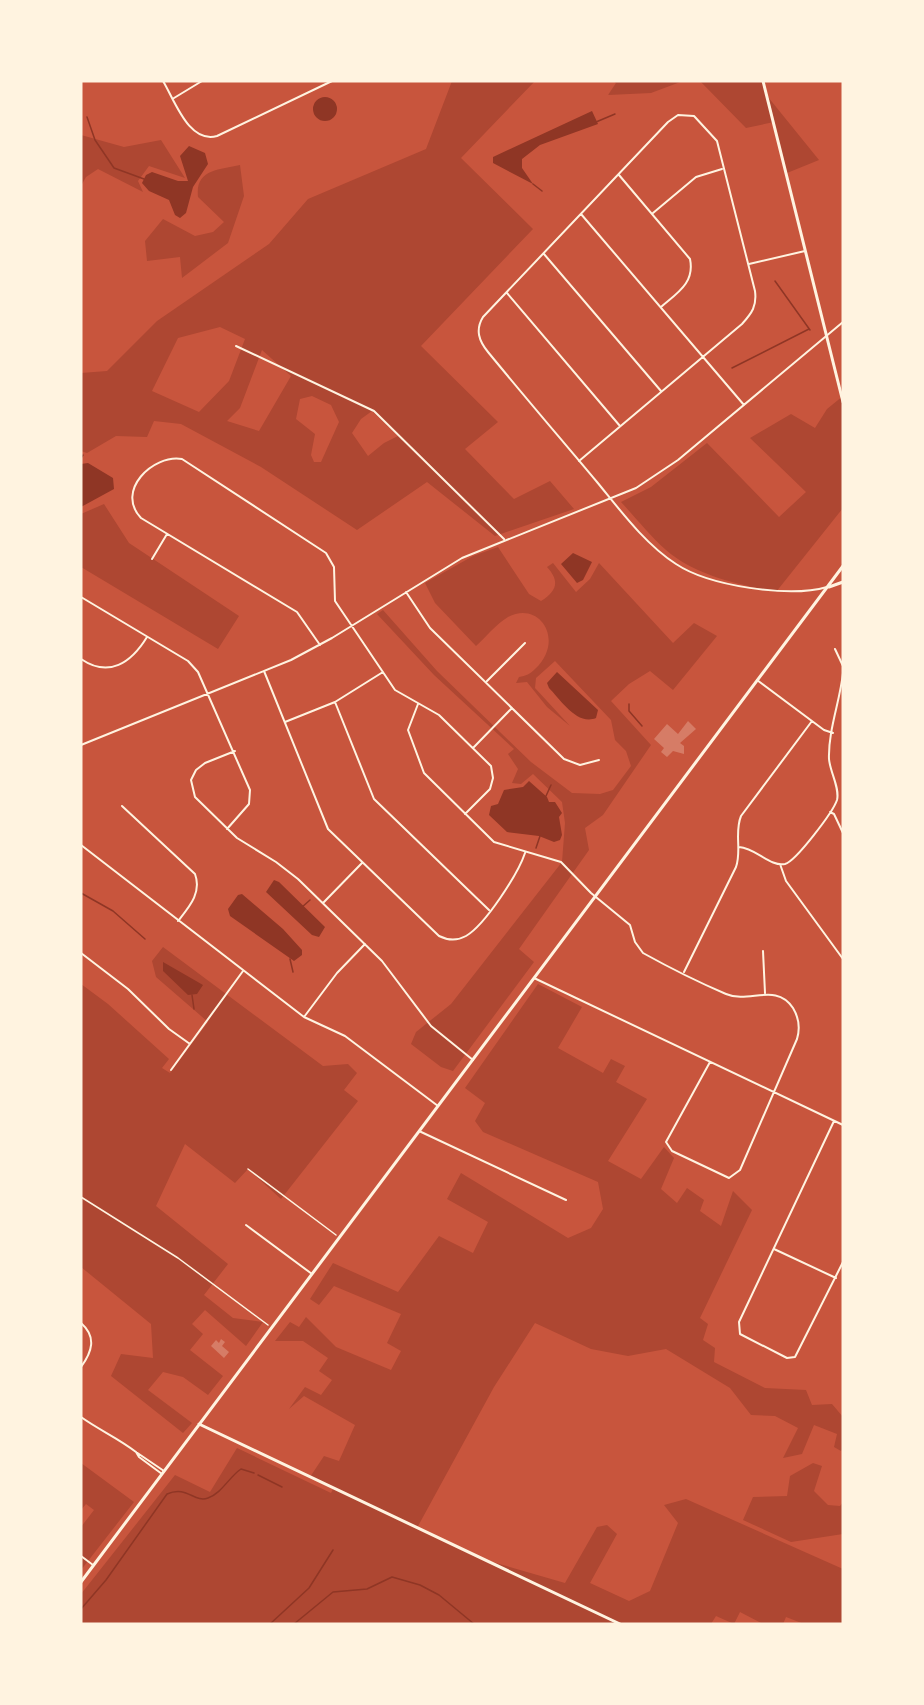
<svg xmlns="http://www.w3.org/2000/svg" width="924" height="1705" viewBox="0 0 924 1705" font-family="'Noto Sans',sans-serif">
  <rect width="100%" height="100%" fill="#c8553d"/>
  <path fill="#ae4732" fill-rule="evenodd" d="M452,81H535L461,158L533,229L421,346L498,422L465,449L514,499L550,481L574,509L495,536L427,482L357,530L261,467L181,424L154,421L147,437L116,436L87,453L81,451V373L107,371L157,321L269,244L308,199L426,149ZM220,327L245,339L229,381L199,412L152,391L178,338ZM262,350L291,376L259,431L227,421L240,408ZM312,396L331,405L339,422L321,462H314L311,455L315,434L296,419L300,399ZM372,411L398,436L384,443L368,456L352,433L361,419Z
    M613,81H683L651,93L608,95L616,83Z
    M700,81H764L768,97L819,160L787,173L774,122L746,128Z
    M81,135L124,147L161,140L185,178L149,166L138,181L143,192L98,169L86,177L81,186Z
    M240,165L244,196L228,243L182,278L180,257L147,261L145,241L163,219L195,236L213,232L224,222L198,197C195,169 219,170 240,165Z
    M843,396V508L776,592C738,584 696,576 666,550C650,536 636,518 621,502L651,487L707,443L779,517L806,492L750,438L791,414L815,428L827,409Z
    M104,504L129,543L239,616L218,649L81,567V514Z
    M498,547L529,594L541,601C557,591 560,581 547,567L553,563L576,592L590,579L599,563L673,643L694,623L717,636L673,690L650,671L629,684L611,701L651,745L603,815L585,828L589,850L519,949L534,962L453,1071L441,1067L411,1044L416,1032L451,1004L562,862L565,823L562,802L533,774L521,784L512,783L518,769L508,754L514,749L434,675L377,614L383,610L437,671L531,762L572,793L600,794L613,790L631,766L626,751L615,740L611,720L555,661L536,678L535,688L570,726L547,707L527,682L516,683L519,677C526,676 530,674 535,669C566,640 539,600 508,617C496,624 486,637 476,646L435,603L425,583L473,556Z
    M163,947L323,1066L348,1064L357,1073L344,1090L358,1101L281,1199L248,1169L235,1183L185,1144L156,1206L228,1264L204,1295L233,1318L263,1322L246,1346L205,1310L192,1324L203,1334L190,1350L223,1376L208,1395L183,1377L163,1372L148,1390L192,1423L183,1433L111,1376L121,1354L153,1358L151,1324L81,1267V984L108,1004L169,1059L162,1068L170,1073L208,1022L156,977L152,961Z
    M538,984L582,1007L558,1048L603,1073L611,1059L625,1066L616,1082L647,1099L608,1161L641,1179L664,1147L674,1158L661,1189L677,1203L687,1188L704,1200L700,1211L721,1226L733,1191L752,1210L700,1318L708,1324L703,1340L715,1348L714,1362L765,1388L806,1390L812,1405L832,1404L843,1417V1448L841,1451L834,1447L837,1434L814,1425L802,1454L783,1458L798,1428L775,1416L751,1415L730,1388L666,1349L628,1356L591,1349L535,1323L494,1387L417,1528L482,1559L565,1583L597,1527L607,1525L617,1534L590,1583L629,1601L650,1591L678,1523L664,1505L686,1499L843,1569V1624H804L786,1617L783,1624H763L740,1612L734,1624L716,1616L711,1624H81V1594L175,1475L210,1492L237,1448L331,1493L333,1489L310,1477L324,1456L339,1461L355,1425L304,1396L289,1409L305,1387L321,1395L332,1380L319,1371L328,1358L303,1341H275L290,1322L299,1327L306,1317L336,1347L391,1370L401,1351L387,1343L401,1314L334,1286L319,1305L310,1299L333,1263L398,1292L439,1236L473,1253L488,1222L447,1199L461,1173L568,1238L591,1228L603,1209L598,1182L483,1132L475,1121L485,1103L465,1088Z
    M81,1463L134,1502L81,1570V1527L94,1510L86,1504L81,1510Z
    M813,1463L822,1466L814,1491L828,1505L840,1506L843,1502V1534L791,1542L743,1520L753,1497L787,1496L790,1476Z"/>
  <path fill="#8f3625" d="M313 109a12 12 0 1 1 24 0a12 12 0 1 1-24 0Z
    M592,111L598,124L540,145L522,159V168L533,184L493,163V157Z
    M189,146L205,153L208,164L193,187L186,213L180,218L175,215L169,200L149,191L142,183L146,175L152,172L178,181H188L180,156Z
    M88,463L113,478L114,489L81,507V464Z
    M573,553L592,562L583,580L577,583L561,564Z
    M557,672L598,710L596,718C577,726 560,699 549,688L547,683Z
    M529,781L547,797L549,802H555L562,813L559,817L562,835L560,840L554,842L539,836L507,832L489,815L491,806L498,804L504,790L523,787Z
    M274,880L279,882L325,927L319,937L312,935L266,892Z
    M242,894L283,929L302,950V955L294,961L230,916L228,909L238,895Z
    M163,962L203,985L197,994L188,995L163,971Z"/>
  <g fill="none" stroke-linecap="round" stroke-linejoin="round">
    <path stroke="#8f3625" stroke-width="1.5" d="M87,117L95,140L114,168L144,179
      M596,122L615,114
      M533,184L542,191
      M775,281L810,330
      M732,368L809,329
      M81,458L83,455
      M629,704V711L642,726
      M546,796L551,785
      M536,848L540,836
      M81,893L113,911L145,939
      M301,908L310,900
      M290,959L293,972
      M192,995L194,1009
      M258,1475L282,1487
      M81,1609L106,1580L167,1494C187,1485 194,1503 208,1498C222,1493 229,1477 241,1469L254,1473
      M270,1624L309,1588L333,1550
      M294,1624L333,1592L367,1589L392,1577L420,1585L439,1595L474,1624"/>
  </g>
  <path fill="#d67c66" d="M688,721L696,729L680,743L684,746V754L673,751L667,757L661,752L664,748L654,739L667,724L678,734Z
    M221,1339L225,1342L222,1346L229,1352L224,1358L211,1346L216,1340L219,1343Z"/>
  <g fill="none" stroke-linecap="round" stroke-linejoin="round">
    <path stroke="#fff3e0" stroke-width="1.5" d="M248,1169L336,1235
      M81,1197L178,1258L268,1325"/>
    <path stroke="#fff3e0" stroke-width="2" d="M163,81C175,101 189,144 217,136L332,81
      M174,98L202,81
      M619,175L690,259C695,283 677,293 661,307
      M653,213L696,177L722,169
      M581,214L744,405
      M544,254L661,391
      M749,264L805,251
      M507,293L620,426
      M236,346L374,411L504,539
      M579,461L742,324C752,313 757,306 755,291L717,141L694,116L678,115L668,122L483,317C475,330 479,341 488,352C524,396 561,439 597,482C620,510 645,544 676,564C709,586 789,598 827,587
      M152,559L167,534
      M406,592L430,628L564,759L580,765L599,760
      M81,597L188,661L198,672L250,790L249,804L227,829
      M320,645L297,612L141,518C115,491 153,454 182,459L326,553L334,567L335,601L395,690L439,715L491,766L493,778L490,789L465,814
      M835,649L843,666
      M81,659C109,678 131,663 147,637
      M264,671L328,829L439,936C447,940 457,941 466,936C485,925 518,874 525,853
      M757,680L824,730L833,733
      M487,681L525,643
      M335,702L374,799L489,910
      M418,704L408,730L424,773L494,842L561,862L591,893L630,925L635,942L643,953C670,968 698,982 726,994C749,1004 776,982 793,1008C799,1018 800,1029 797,1039L740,1170L729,1178L672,1151L666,1142L710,1062
      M285,722L335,702L383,672
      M81,745L291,660L332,638L462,558L636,488L678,460L843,322
      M473,748L512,708
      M235,751L205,763L196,770L191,780L195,797L237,838L276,862L298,879L382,961L431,1026L473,1060
      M122,806L195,874C202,893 189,907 178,921
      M830,812L834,814L843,833
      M81,845L304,1017L345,1036L438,1106
      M739,847C756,848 770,867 785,864C796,861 833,812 837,800C840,788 830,772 829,759C828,731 840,701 843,673
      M780,864L786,881L843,959
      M323,903L362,863
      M763,951L765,993
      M81,953L128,989L169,1029L190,1044
      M684,972L736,867C742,850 734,833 741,816L812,721
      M534,978L843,1125
      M304,1017L337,973L365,944
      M171,1070L243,971
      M834,1121L739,1322L740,1334L787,1358L795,1357L843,1262
      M419,1131L566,1200
      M246,1225L312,1274
      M774,1249L836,1278
      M81,1323C97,1337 92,1352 81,1367
      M81,1417C99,1430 118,1438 136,1452
      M162,1474L139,1457L136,1452L164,1471
      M81,1556L93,1565"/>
    <path stroke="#fff3e0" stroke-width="3" d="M763,81L843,402
      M829,587L843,582
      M199,1424L620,1624
      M81,1582L843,566"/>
  </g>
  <rect width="924" height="1705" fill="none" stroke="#fff3e0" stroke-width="165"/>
</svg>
